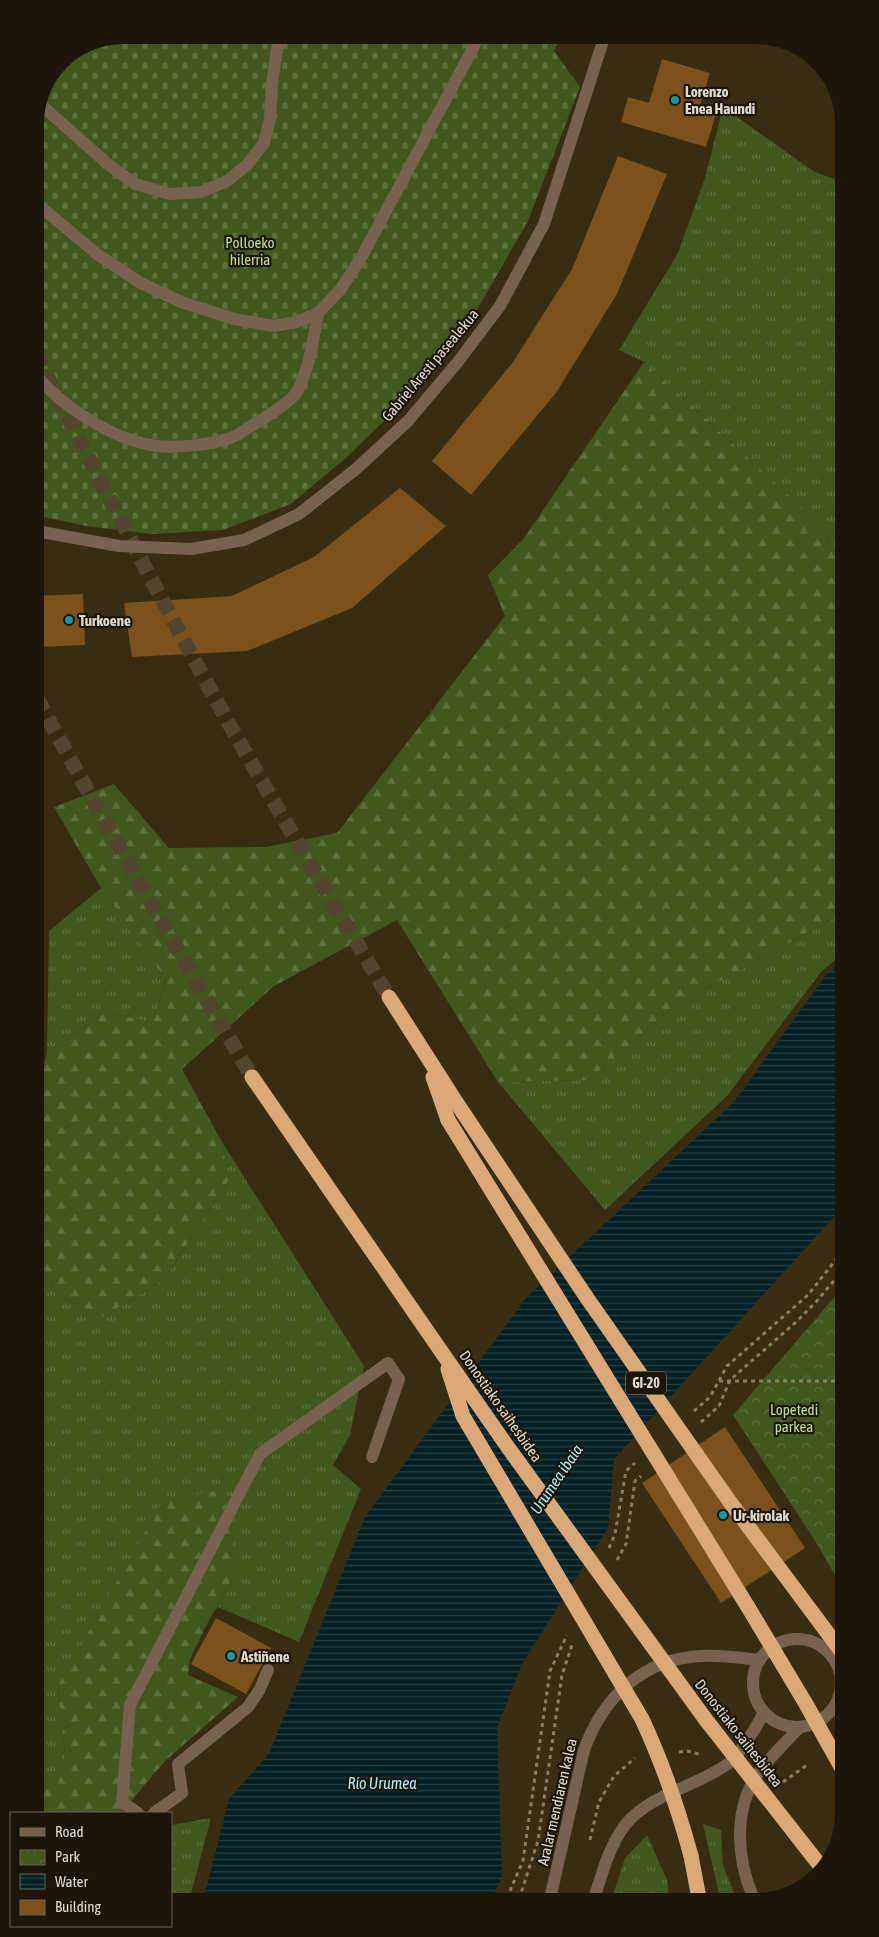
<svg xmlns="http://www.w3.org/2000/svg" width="879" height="1937" viewBox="0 0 879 1937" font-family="'Asap Condensed',sans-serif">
  <defs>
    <pattern id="grass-tufts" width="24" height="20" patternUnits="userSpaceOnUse" patternTransform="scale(1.25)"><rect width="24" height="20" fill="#41571e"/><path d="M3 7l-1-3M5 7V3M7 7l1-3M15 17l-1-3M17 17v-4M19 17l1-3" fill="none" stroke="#5c6f3d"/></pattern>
    <pattern id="forest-firs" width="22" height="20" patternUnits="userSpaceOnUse" patternTransform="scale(1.25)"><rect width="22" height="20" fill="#41571e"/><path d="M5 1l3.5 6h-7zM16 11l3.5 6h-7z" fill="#5c6f3d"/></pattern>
    <pattern id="cemetery-stones" width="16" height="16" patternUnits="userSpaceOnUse" patternTransform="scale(1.25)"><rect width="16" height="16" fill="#41571e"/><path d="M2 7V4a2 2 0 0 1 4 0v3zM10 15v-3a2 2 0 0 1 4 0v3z" fill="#5c6f3d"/></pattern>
    <pattern id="park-crowns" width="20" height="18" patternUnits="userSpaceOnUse" patternTransform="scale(1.25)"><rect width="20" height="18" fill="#41571e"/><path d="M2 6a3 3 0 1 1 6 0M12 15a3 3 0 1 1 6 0" fill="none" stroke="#5c6f3d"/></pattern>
    <pattern id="water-rules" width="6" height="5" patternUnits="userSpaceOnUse" patternTransform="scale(1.25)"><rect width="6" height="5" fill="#042126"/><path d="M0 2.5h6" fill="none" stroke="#284144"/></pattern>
  </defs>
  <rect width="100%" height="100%" fill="#382c11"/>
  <path fill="url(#grass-tufts)" d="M723,107L813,171L839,181L841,554L797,503L644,362L619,350L678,253L705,178Z
    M101,888L166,978L153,1023L105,1012L47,1053L49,931Z
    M842,914V954L821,972L727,1096L605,1210L498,1082L589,1080L676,1005Z
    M222,1142L364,1366L350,1435L333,1465L361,1489L299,1642L218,1607L236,1568L58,1686L66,1764L40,1789L38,1257L58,1296L104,1317L165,1278L229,1180Z
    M211,1818L189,1901H171V1825Z
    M703,1824L721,1830L723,1865L736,1898H720Z
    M647,1835L667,1880L669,1898H612L625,1858Z"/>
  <path fill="url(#forest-firs)" d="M644,362L797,503L841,554L842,914L676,1005L589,1080L498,1082L397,920L274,986L182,1069L222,1142L229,1180L165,1278L104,1317L58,1296L38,1257V1089L47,1053L105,1012L153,1023L166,979L101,888L54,807L114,784L169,848L266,847L337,833L505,616L488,575L524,538Z
    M223,1489L237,1568L218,1607L211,1616L190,1659L188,1675L238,1697L165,1761L121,1813H40V1789L66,1764L58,1686L162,1502Z"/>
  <path fill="url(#cemetery-stones)" d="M123,35H562L554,51L580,87L528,221L471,320L418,388L347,457L291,504L223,530L151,534L86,526L36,515L35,117L61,61L90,42Z"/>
  <path fill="url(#park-crowns)" d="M843,1287V1589L814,1539L733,1415Z"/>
  <path fill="url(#water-rules)" d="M842,962V1208L614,1459L608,1528L522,1664L497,1727L502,1876L492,1899L203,1901L229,1799L269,1754L365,1517L526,1298L735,1101L826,975Z"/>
  <path fill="#7b511c" d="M649,35H670L667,41Z
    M662,59L710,73L699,109L716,114L706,147L621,122L628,97L649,103Z
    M618,156L667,174L617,294L556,393L471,495L432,461L513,362L572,269Z
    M400,488L446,526L352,608L247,651L132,657L124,603L232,596L314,557Z
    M83,594L85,645L37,647L36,596Z
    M725,1427L805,1548L721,1603L642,1483Z
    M216,1618L271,1648L246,1694L191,1664Z"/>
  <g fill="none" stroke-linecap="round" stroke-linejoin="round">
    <path stroke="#51462d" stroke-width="15" stroke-dasharray="15 8" stroke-linecap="butt" d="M36,354C99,480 164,606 232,729C283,819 336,908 389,997
      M37,698C106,826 178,951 252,1077"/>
    <path stroke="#877e68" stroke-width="3" stroke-dasharray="4 4" stroke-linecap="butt" d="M719,1381H843
      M694,1411L710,1397L727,1366L808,1295L842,1252
      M701,1422L719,1406L730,1380L795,1323L816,1302L842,1271
      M609,1548L615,1534L626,1471L635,1463
      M617,1560L626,1544L635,1481L641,1476
      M679,1752L687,1751L702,1755
      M783,1782L807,1765
      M590,1840L599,1802L614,1776L635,1758
      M509,1899L511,1888L523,1861L550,1671L567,1635
      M519,1899L538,1841L562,1675L572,1645"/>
    <path stroke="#77624f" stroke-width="12" d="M836,1704L844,1713
      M138,1813L122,1802L130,1705L260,1454L388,1363L399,1379L372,1457
      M154,1813L182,1793L178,1764L248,1707L259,1691L268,1670"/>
    <path stroke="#77624f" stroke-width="12" d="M41,105L109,165L135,184L170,194L201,192L227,181L247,165L264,143L270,119L272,83L279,35
      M35,202L97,254L139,282L181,302L234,319L273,326L297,322L318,313L340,290L361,258L480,35
      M36,375C61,406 111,438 151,445C171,449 211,445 230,438C240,435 250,426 260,421C268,415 291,402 296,393C310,369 313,339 318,313"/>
    <path stroke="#77624f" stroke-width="12" d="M36,531L119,546L191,549L244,540L299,514L356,469L408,421L457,363L500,306L544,224L605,35
      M829,1653L844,1642"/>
    <path stroke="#77624f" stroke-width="12" d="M753 1683a44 44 0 1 1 88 0a44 44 0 1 1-88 0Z
      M753,1897C737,1859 733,1811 757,1775C769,1758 785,1743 799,1728
      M550,1899L584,1750C603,1697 644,1658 702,1656C721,1655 741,1658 760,1660
      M594,1899C602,1873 609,1847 625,1825C651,1793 697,1787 729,1763C741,1754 756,1727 764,1713"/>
    <path stroke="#dba978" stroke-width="15" d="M389,997L458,1105
      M252,1077L443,1354
      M433,1077L448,1120
      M691,1856L699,1898"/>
    <path stroke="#dba978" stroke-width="15" d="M458,1105L587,1298L730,1502L844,1655
      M448,1120L748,1607L806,1704L844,1772
      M443,1354L507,1446L706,1720L822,1868
      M448,1369L463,1416L642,1719C663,1764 678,1808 691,1856"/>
  </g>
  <g fill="#0f9aa8" stroke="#1b150a" stroke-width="2">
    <circle cx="675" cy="100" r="5"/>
    <circle cx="69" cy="620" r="5"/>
    <circle cx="723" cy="1515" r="5"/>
    <circle cx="231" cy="1656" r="5"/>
  </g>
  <g text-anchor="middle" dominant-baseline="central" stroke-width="4.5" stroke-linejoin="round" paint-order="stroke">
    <rect fill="#1b150a" stroke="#a69f90" stroke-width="1" x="626" y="1371.5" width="40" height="23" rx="4"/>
    <g font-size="14" font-weight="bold" fill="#e1daca">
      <text x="646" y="1383">GI-20</text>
    </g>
    <g font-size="15" font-weight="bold" fill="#e1daca" stroke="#1b150a" text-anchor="start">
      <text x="685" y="91">Lorenzo<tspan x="685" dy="17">Enea Haundi</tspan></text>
      <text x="79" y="620">Turkoene</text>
      <text x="733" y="1515">Ur-kirolak</text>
      <text x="241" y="1656">Astiñene</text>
    </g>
    <g font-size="15" fill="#bce08a" stroke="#1b150a">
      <text x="250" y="242">Polloeko<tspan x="250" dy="17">hilerria</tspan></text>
      <text x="794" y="1409">Lopetedi<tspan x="794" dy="17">parkea</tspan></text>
    </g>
    <g font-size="15" fill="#e1daca" stroke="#1b150a">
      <text transform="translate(430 365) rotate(-50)">Gabriel Aresti pasealekua</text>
      <text transform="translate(501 1406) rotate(55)">Donostiako saihesbidea</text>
      <text transform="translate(739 1733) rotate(52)">Donostiako saihesbidea</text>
      <text transform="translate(557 1802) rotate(-77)">Aralar mendiaren kalea</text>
    </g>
    <g font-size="16" font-style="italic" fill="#a8edfa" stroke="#1b150a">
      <text transform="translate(556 1479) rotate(-56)">Urumea ibaia</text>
      <text x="382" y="1783">Río Urumea</text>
    </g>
  </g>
  <path d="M0 0H879V1937H0ZM123 44H756A79 79 0 0 1 835 123V1814A79 79 0 0 1 756 1893H123A79 79 0 0 1 44 1814V123A79 79 0 0 1 123 44Z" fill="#1b150a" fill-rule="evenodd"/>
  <rect x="10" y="1812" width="162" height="115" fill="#1b150a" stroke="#6a6457"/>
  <rect x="20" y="1828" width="25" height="8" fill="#77624f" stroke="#6a6457"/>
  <text x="55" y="1837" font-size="15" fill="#e1daca">Road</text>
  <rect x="20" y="1850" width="25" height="15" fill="url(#park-crowns)" stroke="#6a6457"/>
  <text x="55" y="1862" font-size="15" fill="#e1daca">Park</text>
  <rect x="20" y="1874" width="25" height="15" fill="url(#water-rules)" stroke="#6a6457"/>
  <text x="55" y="1887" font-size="15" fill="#e1daca">Water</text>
  <rect x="20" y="1900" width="25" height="15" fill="#7b511c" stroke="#6a6457"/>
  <text x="55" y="1912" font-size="15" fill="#e1daca">Building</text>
</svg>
